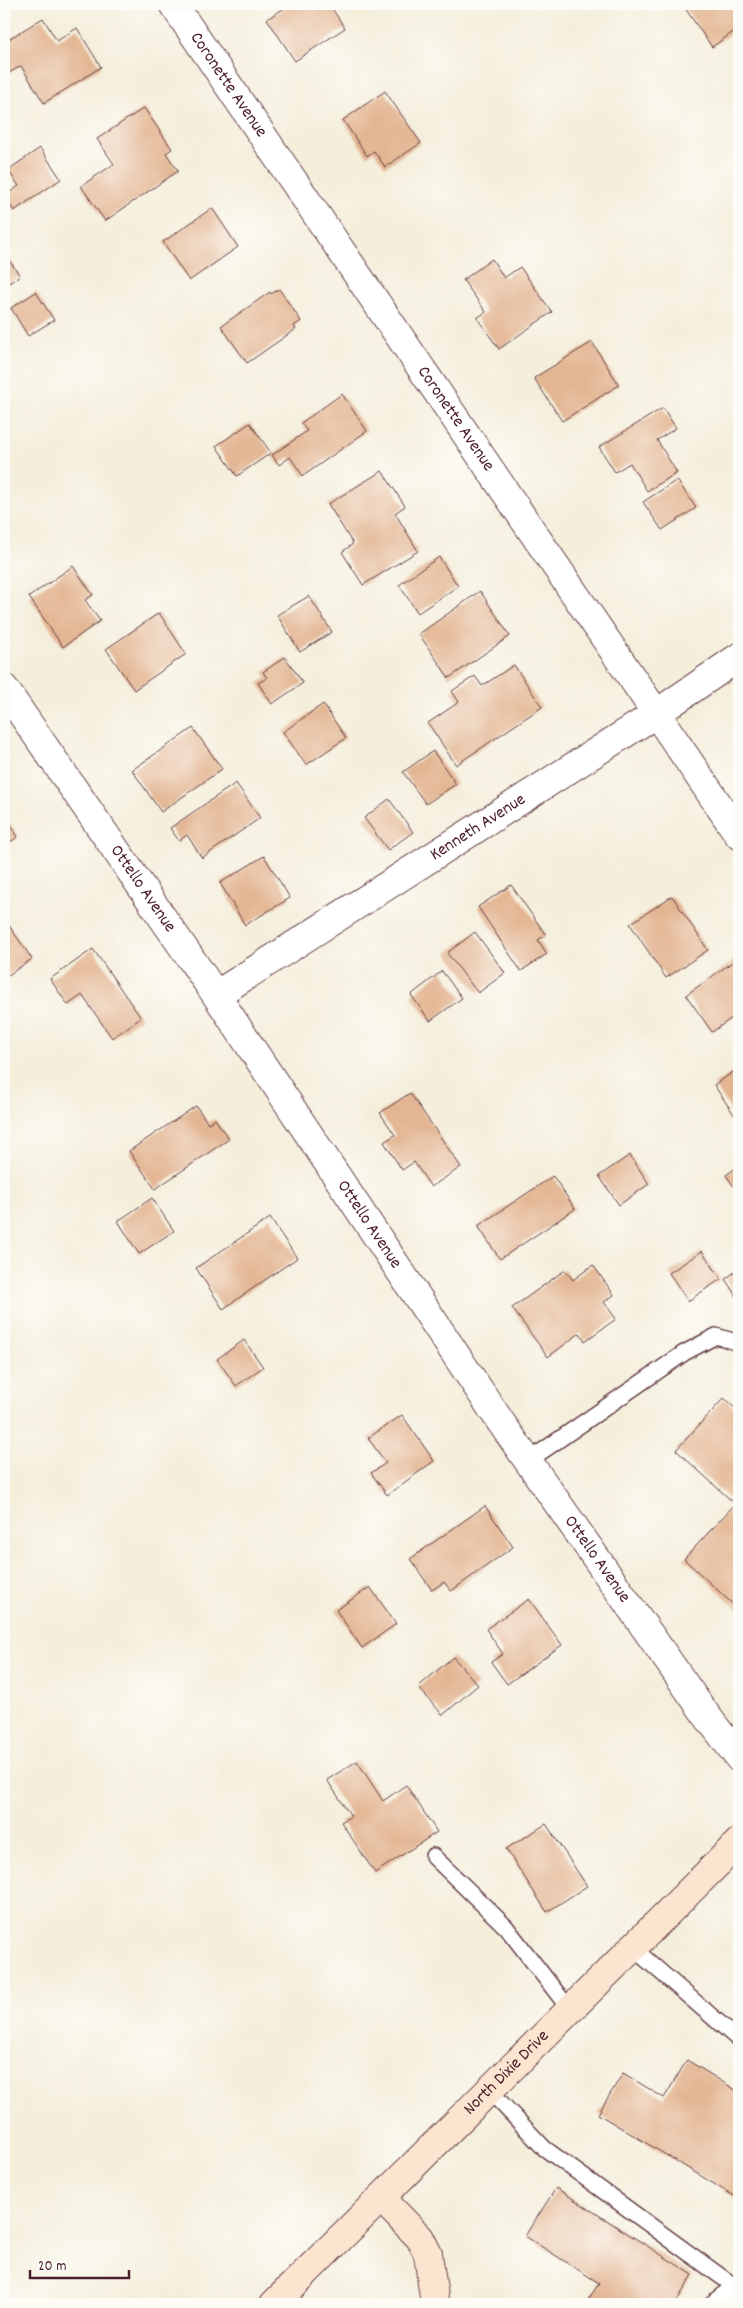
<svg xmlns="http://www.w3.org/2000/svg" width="743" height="2308" viewBox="0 0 743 2308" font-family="Dekko,sans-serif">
  <rect width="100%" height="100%" fill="#fdfcf7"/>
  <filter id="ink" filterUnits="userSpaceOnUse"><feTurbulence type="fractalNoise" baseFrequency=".02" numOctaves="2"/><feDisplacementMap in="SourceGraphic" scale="10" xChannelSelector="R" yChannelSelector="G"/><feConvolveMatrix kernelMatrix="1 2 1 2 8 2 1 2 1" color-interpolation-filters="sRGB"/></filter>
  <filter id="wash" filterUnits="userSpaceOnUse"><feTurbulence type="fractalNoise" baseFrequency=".0096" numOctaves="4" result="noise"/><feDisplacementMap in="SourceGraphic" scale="20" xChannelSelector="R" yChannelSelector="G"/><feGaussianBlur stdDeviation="1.12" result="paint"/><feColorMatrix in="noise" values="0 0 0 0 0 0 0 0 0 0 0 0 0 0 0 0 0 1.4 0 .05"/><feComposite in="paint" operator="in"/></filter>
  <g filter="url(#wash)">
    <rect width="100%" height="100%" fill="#f4eedb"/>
    <g id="blocks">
      <path fill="#e3b592" d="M291,4H329L345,28L295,61L267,19Z
        M682,4H732L739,15V28L712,47Z
        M43,18L57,41L77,28L101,67L44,103L21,66L9,73L4,65V42Z
        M385,91L421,143L385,167L374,151L367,156L343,120Z
        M144,108L172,149L166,153L178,171L105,221L81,186L114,164L97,139Z
        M40,148L61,179L14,211L4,196L19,186L8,170Z
        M212,208L238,247L189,281L163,242Z
        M4,252L20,276L4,286Z
        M492,259L504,278L520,267L552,312L499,349L477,318L486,312L463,280Z
        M279,289L301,321L294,326L296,329L247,363L221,326L270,292L271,294Z
        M36,292L54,320L28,336L11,308Z
        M592,342L619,385L562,421L534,378Z
        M342,394L367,431L303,476L290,457L279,465L272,455L307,431L301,423Z
        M663,408L676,428L657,440L677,473L647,491L630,463L615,472L599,447Z
        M250,423L271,453L237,476L216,446Z
        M382,471L405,506L395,513L418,551L363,585L342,552L353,544L328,504Z
        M677,480L696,508L662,530L643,502Z
        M439,557L458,586L418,613L399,585Z
        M73,566L93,595L85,600L100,621L63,647L29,597Z
        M480,591L510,636L449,678L419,634Z
        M309,596L332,632L300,652L277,615Z
        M159,613L186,654L134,690L106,649Z
        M285,657L303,683L272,704L258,683L267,678L263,672Z
        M514,665L542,707L456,765L428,723L459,702L452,691L475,676L482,686Z
        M323,704L346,738L306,765L283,732Z
        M193,728L222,769L161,812L132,770Z
        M433,751L456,784L426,804L403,772Z
        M236,783L260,818L202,858L187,835L179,841L170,828Z
        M389,799L413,832L388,850L364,818Z
        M4,813L18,837L4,846Z
        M264,856L290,898L245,925L220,883Z
        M511,885L546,935L538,940L547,954L521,971L478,907Z
        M672,896L708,950L666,978L630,924Z
        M8,924L32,959L4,978V927Z
        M475,932L505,973L478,993L447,953Z
        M93,949L141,1018L112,1038L82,995L68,1005L50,979Z
        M738,958L739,1013L712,1032L686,995Z
        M442,971L462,998L430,1021L411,995Z
        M739,1068V1122L714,1085Z
        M410,1093L461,1167L431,1187L414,1162L402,1170L384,1142L395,1135L380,1113Z
        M196,1106L208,1123L215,1119L229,1139L155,1189L129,1151Z
        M630,1155L649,1184L619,1205L599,1176Z
        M739,1166V1194L726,1175Z
        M553,1176L575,1209L500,1259L478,1226Z
        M152,1198L174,1231L139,1254L118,1221Z
        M270,1218L297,1258L223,1309L196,1268Z
        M702,1251L721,1279L688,1301L669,1273Z
        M593,1265L614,1295L604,1302L616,1319L585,1341L580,1333L548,1357L512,1308L565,1270L573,1280Z
        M739,1269V1300L725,1279Z
        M244,1340L263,1367L236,1386L217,1359Z
        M724,1398L739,1412V1610L684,1559L735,1504L676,1450Z
        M402,1415L434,1461L387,1495L371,1473L386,1463L368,1438Z
        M485,1506L513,1547L451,1591L444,1582L432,1590L410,1559Z
        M370,1587L396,1624L362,1648L336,1610Z
        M529,1599L562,1645L507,1684L491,1662L503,1654L486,1629Z
        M453,1657L478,1685L443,1715L418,1687Z
        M357,1761L383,1801L406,1785L437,1832L375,1873L341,1822L351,1816L327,1780Z
        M546,1824L587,1886L547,1912L506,1849Z
        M687,2060L739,2092V2199L598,2114L623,2073L664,2098Z
        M556,2188L693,2275L675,2304L586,2303L599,2283L525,2236Z"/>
    </g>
  </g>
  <g filter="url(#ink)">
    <use href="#blocks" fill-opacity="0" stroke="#643e45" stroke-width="1"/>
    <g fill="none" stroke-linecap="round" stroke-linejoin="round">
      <g stroke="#643e45" stroke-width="18">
        <path id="lane" d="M528,1461L684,1353L716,1336L736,1342L739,1346
          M433,1856L506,1927L570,2010
          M633,1948L739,2040
          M489,2090L544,2148L734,2286L711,2304"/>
      </g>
      <g stroke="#643e45" stroke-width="30">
        <g id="street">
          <path id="s1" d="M173,4L739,835"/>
          <path id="s2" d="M4,688L216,995L500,1421L704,1712L739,1758"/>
          <path id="s3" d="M216,995L657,713L739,657"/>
        </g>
      </g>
      <g stroke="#643e45" stroke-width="30">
        <g id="secondary">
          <path d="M381,2198L420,2238L428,2254L435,2304"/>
          <path id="s4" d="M274,2304L739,1842"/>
        </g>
      </g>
      <use href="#lane" stroke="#fff" stroke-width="15"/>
      <use href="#street" stroke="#fff" stroke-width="28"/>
      <use href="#secondary" stroke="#fce5d0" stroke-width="28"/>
    </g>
  </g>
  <g text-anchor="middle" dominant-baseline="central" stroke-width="4.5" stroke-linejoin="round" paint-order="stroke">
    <g font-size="18" fill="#4a1f2b" stroke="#fdfcf7">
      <text stroke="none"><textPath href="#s1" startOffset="98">Coronette Avenue</textPath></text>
      <text stroke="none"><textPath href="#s1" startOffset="502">Coronette Avenue</textPath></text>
      <text stroke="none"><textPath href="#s3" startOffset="311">Kenneth Avenue</textPath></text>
      <text stroke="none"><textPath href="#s2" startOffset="244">Ottello Avenue</textPath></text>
      <text stroke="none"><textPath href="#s2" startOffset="649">Ottello Avenue</textPath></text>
      <text stroke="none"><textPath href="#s2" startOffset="1054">Ottello Avenue</textPath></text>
      <text stroke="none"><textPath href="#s4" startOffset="328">North Dixie Drive</textPath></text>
    </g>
  </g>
  <rect width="743" height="2308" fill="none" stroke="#fdfcf7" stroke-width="20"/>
  <path d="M30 2270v8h99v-8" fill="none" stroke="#4a1f2b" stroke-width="2.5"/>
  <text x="38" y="2270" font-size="15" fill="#4a1f2b" stroke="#fdfcf7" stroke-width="4" paint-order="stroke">20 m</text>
</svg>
